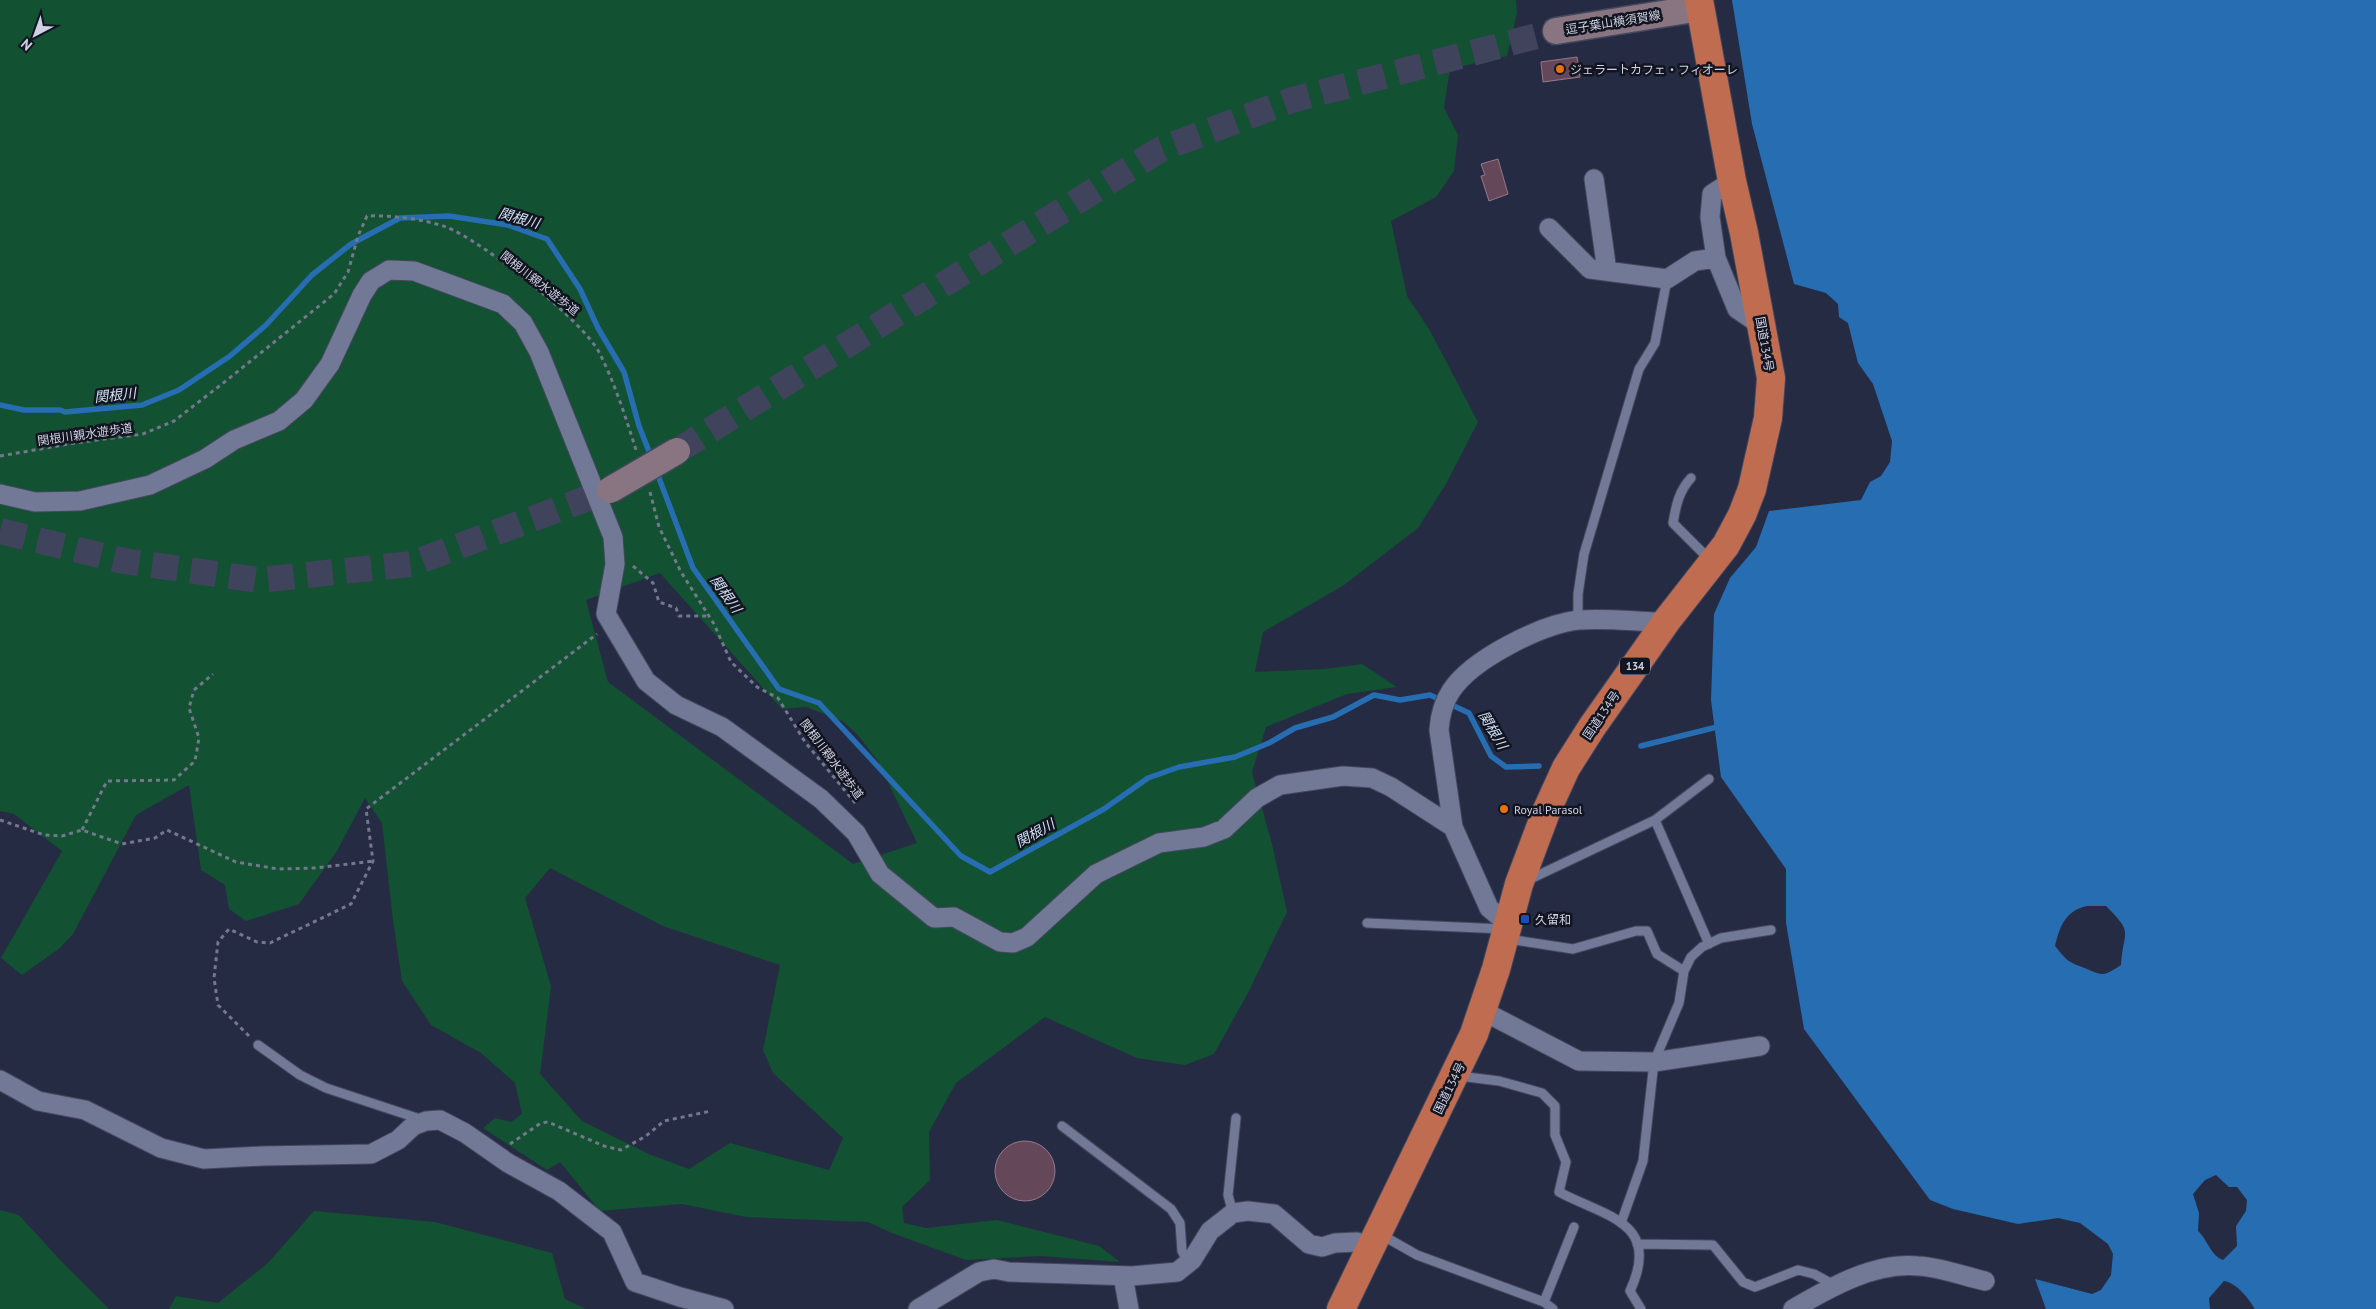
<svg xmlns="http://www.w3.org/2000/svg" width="2376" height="1309" viewBox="0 0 2376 1309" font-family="'PT Sans','Noto Sans JP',sans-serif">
  <rect width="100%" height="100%" fill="#262b44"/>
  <path fill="#125131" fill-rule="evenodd" d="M0,0H1516L1517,13L1507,56L1450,69L1444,108L1458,135L1454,171L1436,197L1391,221L1407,296L1429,329L1478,422L1446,484L1418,528L1344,585L1263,632L1255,672L1325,669L1362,664L1397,687L1347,694L1266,727L1252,772L1272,844L1287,912L1248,993L1214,1054L1185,1065L1137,1058L1045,1017L956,1083L929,1132L930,1180L902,1207L904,1223L926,1228L997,1220L1099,1246L1120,1262L1040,1256L966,1260L892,1233L868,1222L746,1217L682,1204L600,1211L560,1162L547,1170L483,1128L495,1118L511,1122L522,1114L515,1083L481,1053L431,1025L402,981L393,920L382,823L365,798L337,851L299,904L246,921L229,909L225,885L201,870L189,785L136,815L73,934L60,948L22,975L1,958L62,851L14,814L0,811ZM660,573L782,709L806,707L842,721L857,734L878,761L917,843L853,864L608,682L586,600ZM550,868L663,926L780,965L763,1050L773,1073L843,1138L829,1170L730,1143L689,1169L649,1154L582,1121L540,1074L551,986L525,898Z
    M0,1210L19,1215L61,1261L109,1309H0Z
    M314,1211L435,1222L552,1253L565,1299L586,1309H169L176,1296L218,1303L268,1263Z"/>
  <path fill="#276db2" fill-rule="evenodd" d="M1732,0H2376V1309H2255C2248,1298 2237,1283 2224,1281L2209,1298L2210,1309H2046L2035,1279L2092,1294L2101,1290L2111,1275L2113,1254L2108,1244L2080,1223L2058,1218L2018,1224L1953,1209L1930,1200L1804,1029L1786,923V869L1721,777L1711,700L1714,614L1730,578L1756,547L1769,511L1861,500L1870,482L1881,476L1890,462L1892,441L1873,384L1858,363L1848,323L1839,317L1838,304L1826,293L1794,284L1752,124ZM2087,906H2106C2135,935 2123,929 2121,965C2102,978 2102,975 2082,967C2066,961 2066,959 2055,946C2060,926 2065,911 2087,906ZM2216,1175L2229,1187H2237L2247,1200L2246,1211L2236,1226L2237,1246L2223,1260C2211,1256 2207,1239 2198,1231L2199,1213L2193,1194L2205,1180Z"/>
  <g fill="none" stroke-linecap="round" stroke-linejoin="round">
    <path stroke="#276db2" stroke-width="5.5" d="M0,405L24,410H60L65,412L142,405L179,390L230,356L266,325L312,275L351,244L400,218L449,216L508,225L547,239L580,289L598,328L624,372L639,426L652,459
      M656,470L693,568L779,689L819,703L961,856L990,872L1104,809L1148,778L1179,767L1235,757L1269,743L1295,728L1333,717L1374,695L1400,700L1430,695L1469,713L1491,756L1506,767L1539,766
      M1641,746L1721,726"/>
  </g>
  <path fill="#644758" stroke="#977889" d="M1577,57L1580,77L1543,82L1541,62Z
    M1498,159L1508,194L1489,201L1481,176L1485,175L1481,164Z
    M995 1171a30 30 0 1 1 60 0a30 30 0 1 1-60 0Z"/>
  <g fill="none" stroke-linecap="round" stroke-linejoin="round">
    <path stroke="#3f445c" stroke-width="26" stroke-dasharray="26 13" stroke-linecap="butt" d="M677,451L1161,149L1292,100L1556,31
      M0,531L124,561L259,580L411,564L610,490"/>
    <g stroke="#44485d" stroke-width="11">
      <path id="lane" d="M1691,478C1679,491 1676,505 1673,523L1710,560
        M1578,620V594L1584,554L1639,369L1655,343L1667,279
        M1655,820L1709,944
        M1526,881L1655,820L1709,779
        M1367,923L1504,929
        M1508,939L1573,949L1636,931H1647L1657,954L1684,971
        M258,1045L300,1075L326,1088L423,1120
        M1459,1076L1499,1081L1542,1093L1555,1106V1135L1566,1162L1559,1192C1606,1217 1662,1222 1630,1291L1641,1309
        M1062,1126L1171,1209L1180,1223L1182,1251L1188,1263
        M1233,1213L1228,1195L1236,1118
        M1621,1223L1643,1161L1654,1062L1679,1003L1684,971L1691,957L1702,947L1721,938L1771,930
        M1380,1234L1417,1255L1544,1302L1553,1309
        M1637,1244L1713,1245L1743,1282L1755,1287L1798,1270L1814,1274L1834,1285
        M1544,1302L1574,1227"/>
    </g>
    <g stroke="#44485d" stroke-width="21">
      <path id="street" d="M1594,179L1607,271
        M1732,181L1712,194L1710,217L1716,258L1737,309L1762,326
        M1549,228L1590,269L1667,279L1695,261L1716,258
        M0,494L35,502L80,501L150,485L205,459L234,440L279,421L304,400L330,364L362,295L371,281L389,270L414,271L503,304L523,323L539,352L613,537L615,564L606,614L646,681L676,705L722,727L821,799L856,833L880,874L934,918L954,917L1000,942L1013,943L1027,937L1096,874L1159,843L1204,837L1224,829L1257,798L1280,785L1343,776L1372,778L1391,787L1453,827L1489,908L1508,924
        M1453,827L1439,730C1440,716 1443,703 1451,691C1472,659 1542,624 1579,620C1604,618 1630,621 1655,622L1668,619
        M1483,1011L1579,1061L1654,1062L1760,1046
        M0,1080L38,1101L85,1110L161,1148L204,1159L262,1156L371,1154L398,1140L413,1126L426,1121L440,1120L465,1133L508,1163L559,1191L612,1232L635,1282L680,1297L724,1309
        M1123,1276L1129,1309
        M918,1309L979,1272L994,1269L1009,1272L1132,1276L1177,1272L1192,1260L1210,1231L1233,1213L1248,1211L1274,1214L1309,1244L1322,1247L1335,1243L1357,1242L1372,1248
        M1793,1309C1829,1288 1874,1262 1918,1266C1940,1267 1963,1276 1985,1281"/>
    </g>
    <g stroke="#44485d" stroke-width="29">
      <path id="secondary" d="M1556,31L1700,8"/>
    </g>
    <g stroke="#44485d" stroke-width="30">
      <path id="highway" d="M1341,1309L1474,1034L1496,969L1519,884L1546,812L1566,768L1592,727L1668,619L1726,545L1742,515L1752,489L1768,418L1771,378L1744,233L1732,181L1699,0"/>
    </g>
    <path stroke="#73788d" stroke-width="3" stroke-dasharray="4 4" stroke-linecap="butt" d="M0,456L75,443L143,434L174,421L222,384L334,294L348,272L358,236L367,216C390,215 424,219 446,227C481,240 584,321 600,354C615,384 626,418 636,450
      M650,492L659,527L681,572L714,624L731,662L757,687L778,698L805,742L856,804
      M633,566L653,583L659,602L676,608L679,616H708
      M0,820L44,835L62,836L82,830L122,844L155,838L167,830L236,862L278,869L316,868L373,861
      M82,830L107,781L174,780L195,761L199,738L189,708L194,690L213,674
      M249,1036L218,1005L214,978L218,942L229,929L257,942L270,943L351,904L373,861L366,809L597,634
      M510,1144L541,1123L548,1122L604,1146L621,1150L646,1136L664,1121L711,1111"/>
    <use href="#lane" stroke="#727996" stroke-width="9"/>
    <use href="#street" stroke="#727996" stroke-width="19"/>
    <use href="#secondary" stroke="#897581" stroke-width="26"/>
    <use href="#highway" stroke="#c06c50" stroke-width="28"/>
    <g stroke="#44485d" stroke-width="29" stroke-linecap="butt">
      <path id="secondary-bridge" d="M610,490L677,451"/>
    </g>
    <use href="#secondary-bridge" stroke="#897581" stroke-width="26"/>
  </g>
  <g fill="#e8710a" stroke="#121420" stroke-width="2">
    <circle cx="1560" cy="69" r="5"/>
    <circle cx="1504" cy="809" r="5"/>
  </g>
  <rect fill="#1a4fb4" stroke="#121420" stroke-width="2" x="1520" y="914" width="10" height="10" rx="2.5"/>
  <g text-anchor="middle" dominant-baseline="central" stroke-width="5" stroke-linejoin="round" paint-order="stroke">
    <rect fill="#121420" stroke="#9598a7" stroke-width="1" x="1620" y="657.5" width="30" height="17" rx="4"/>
    <g font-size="11" font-weight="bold" fill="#cdd1e1">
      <text x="1635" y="666">134</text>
    </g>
    <g font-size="12" fill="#cdd1e1" stroke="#121420">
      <text transform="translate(1613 22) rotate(-9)">逗子葉山横須賀線</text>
      <text transform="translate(540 283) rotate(38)">関根川親水遊歩道</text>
      <text transform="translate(1765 344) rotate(80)">国道134号</text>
      <text transform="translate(85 434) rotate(-8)">関根川親水遊歩道</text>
      <text transform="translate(1601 715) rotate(-56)">国道134号</text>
      <text transform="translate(832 759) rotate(53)">関根川親水遊歩道</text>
      <text transform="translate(1449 1088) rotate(-64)">国道134号</text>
    </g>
    <g font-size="12" fill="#cdd1e1" stroke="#121420" text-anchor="start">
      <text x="1570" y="69">ジェラートカフェ・フィオーレ</text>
      <text x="1514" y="809">Royal Parasol</text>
      <text x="1535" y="919">久留和</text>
    </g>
    <g font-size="14" font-style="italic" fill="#d0e1f3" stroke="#121420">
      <text transform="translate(519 218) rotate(16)">関根川</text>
      <text transform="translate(115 395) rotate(-6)">関根川</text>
      <text transform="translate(726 594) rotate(55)">関根川</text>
      <text transform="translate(1493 730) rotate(59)">関根川</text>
      <text transform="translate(1035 833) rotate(-29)">関根川</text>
    </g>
  </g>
  <g transform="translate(35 35) rotate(221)" stroke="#121420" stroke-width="4" paint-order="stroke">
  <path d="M0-4L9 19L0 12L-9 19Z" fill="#cdd1e1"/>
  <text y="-8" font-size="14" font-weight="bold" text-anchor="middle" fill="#cdd1e1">N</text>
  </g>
</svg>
